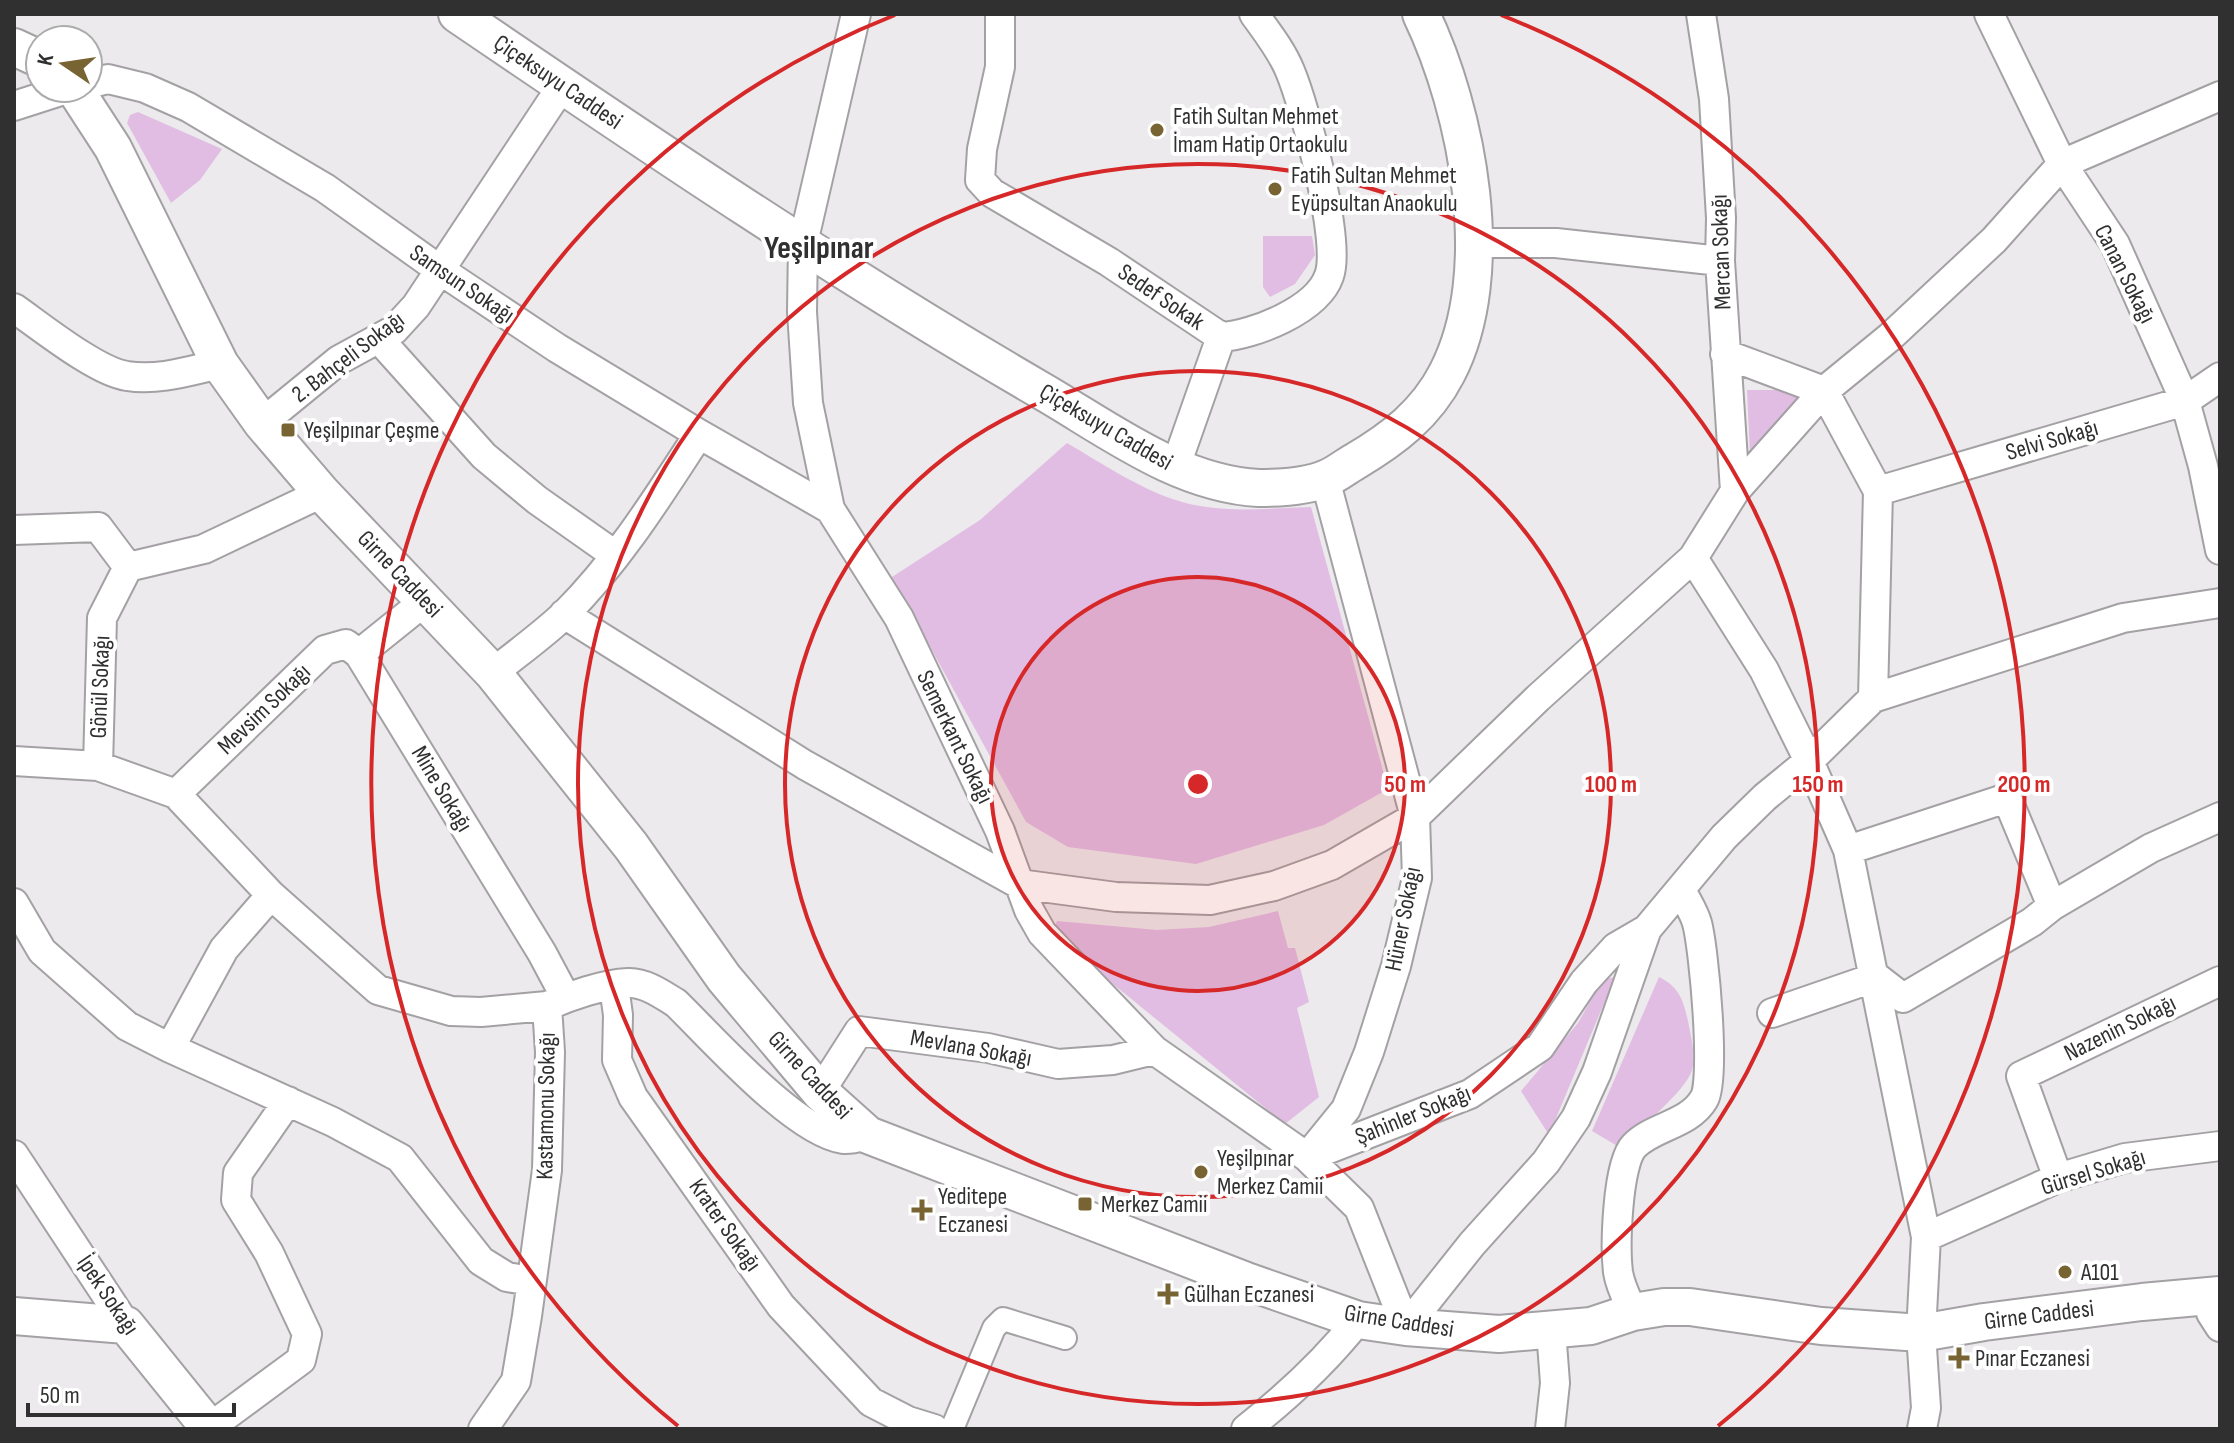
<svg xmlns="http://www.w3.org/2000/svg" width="2234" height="1443" viewBox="0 0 2234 1443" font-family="'Sofia Sans Condensed',sans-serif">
  <rect width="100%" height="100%" fill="#eceaec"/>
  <path fill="#e1bde3" d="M138,112L222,149L200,180L171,203L127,123L130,115Z
    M1263,236H1312L1315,255L1295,284L1270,297L1263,287Z
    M1747,390H1793L1802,397L1750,454Z
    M1067,443C1103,464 1141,490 1182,502C1224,514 1268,508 1311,507L1388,789L1324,825L1196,864L1068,847L1026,822L892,577L980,520Z
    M1278,911L1288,948H1295L1309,1002L1297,1008L1319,1097L1285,1124L1108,980L1054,928L1057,921L1157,930L1209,927Z
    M1615,977L1549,1135L1521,1091L1578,1023L1602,980Z
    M1659,977C1679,987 1683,999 1688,1021C1691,1037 1696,1054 1692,1070C1686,1091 1637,1131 1619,1147L1592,1131Z"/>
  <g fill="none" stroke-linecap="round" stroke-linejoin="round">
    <g stroke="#a4a1a4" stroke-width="26">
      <path id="pedestrian" d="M952,1429L994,1328L1003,1319L1065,1338"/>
    </g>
    <g stroke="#a4a1a4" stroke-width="32">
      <path id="minor" d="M856,14L803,243L802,312L808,403L830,509L899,618L1000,831L1029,910L1042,933L1154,1050L1307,1157L1359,1208L1406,1327
        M1000,14V67L982,149L980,180L992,193L1109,262L1221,337C1254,335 1317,310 1329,276C1342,242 1305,107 1290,71C1282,51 1267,32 1254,14
        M1701,14L1714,99L1721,218L1720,261L1735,491
        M1989,14L2062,164L2115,244L2185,401L2203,466L2220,550
        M88,84L108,79L145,88L188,107L325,188L440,270L557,348L699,434L830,509
        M14,106L70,88
        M1476,243H1556L1720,261
        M14,308C40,326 97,372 127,376C158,381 189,371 220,364
        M379,339L484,456L537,500L615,555
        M1725,354L1824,391L1878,491L1873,698
        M262,423L339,360L394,330L416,306L562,86
        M1175,468L1221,337
        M1878,491L2185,401L2220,377
        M14,530L98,527L128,567L204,549L322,493
        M1693,558L1764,670L1809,761L1848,850L1926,1237L1921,1333L1926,1408L1922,1429
        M425,601L359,654L542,953L566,998
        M564,614L805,765L1019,884L1116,897L1210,900L1274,886L1332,865L1415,817L1538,698L1693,558L1735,491L1824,391L1890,337L1994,240L2062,164L2220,96
        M493,673C516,654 543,635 565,614C618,561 658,497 699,434
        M14,761L98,766L176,794L271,895L378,990L451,1011L481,1012L547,1006
        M98,766L102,618L128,567
        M176,794L325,650L346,644L359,654
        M1848,850L2007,798L2052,906
        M14,903L42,951L127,1026L170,1048L333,1122L400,1158L481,1261L507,1277L531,1281
        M614,986L618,1015L617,1060L633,1097L781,1306L871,1402L908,1421L934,1429
        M1772,1013L1876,977L1903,998L2032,922L2052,906L2151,848L2220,817
        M170,1048L224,949L271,895
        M820,1092L859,1031L988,1048L1058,1064L1113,1060L1154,1050
        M14,1155L126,1325
        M1307,1157L1346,1109L1369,1052L1396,966L1417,878L1415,817L1325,479
        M1308,1157L1470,1094L1540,1047L1584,982L1616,947L1647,929
        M2058,1178L2021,1076L2220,981
        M1926,1237L2058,1178L2125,1158L2220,1146
        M2211,1297V1313L2220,1327
        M1633,1312C1627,1299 1620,1286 1618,1272C1615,1247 1617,1164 1634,1146C1653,1126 1689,1125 1704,1099C1716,1080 1704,949 1697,923C1694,912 1686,900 1681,890
        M1406,1327L1472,1244L1546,1162L1576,1118L1597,1072L1647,929L1724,837L1765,797L1809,761L1873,698L2123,618L2220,603
        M209,1428L301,1360L307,1334L269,1253L236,1200L238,1173L288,1101
        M483,1429L516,1381L527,1316L547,1170L550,1052L547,1006C569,996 604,984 628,983C645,982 663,995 676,1003C712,1038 795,1132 843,1139C851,1140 860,1137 868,1135
        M1246,1429C1288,1396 1325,1362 1358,1320
        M1550,1429L1555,1383L1551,1330"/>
    </g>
    <g stroke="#a4a1a4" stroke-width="40">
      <path id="tertiary" d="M457,14C648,144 842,275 1042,391C1109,430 1179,484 1259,488C1279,488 1309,486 1327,478C1337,474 1345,467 1354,462C1393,439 1426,414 1447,373C1499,273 1468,112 1421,14
        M14,47L40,59
        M74,88L113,148L220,364L262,423L322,493L493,673L631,846L724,978L820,1092L868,1135L1249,1282L1358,1320L1406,1327L1499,1334L1591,1326L1633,1312L1664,1307H1690L1821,1326L1921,1333L1984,1322L2142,1302L2220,1295
        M14,1316L126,1325L210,1429"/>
    </g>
    <use href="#pedestrian" stroke="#fff" stroke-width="22"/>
    <use href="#minor" stroke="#fff" stroke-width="28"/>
    <use href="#tertiary" stroke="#fff" stroke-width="36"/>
  </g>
  <circle cx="1198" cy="784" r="207" fill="#d62828" fill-opacity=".12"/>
  <g fill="none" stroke="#d62828" stroke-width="4">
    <circle cx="1198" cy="784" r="207"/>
    <circle cx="1198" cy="784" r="413"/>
    <circle cx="1198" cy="784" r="620"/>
    <path d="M678 1426A826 826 0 0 1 895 15M1501 15A826 826 0 0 1 1718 1426"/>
  </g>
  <g fill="#786332" stroke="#fff" stroke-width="3">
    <circle cx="1157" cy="130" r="8"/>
    <circle cx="1275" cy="189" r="8"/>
    <rect x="280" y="422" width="16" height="16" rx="4"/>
    <circle cx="1201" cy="1172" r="8"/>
    <rect x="1077" y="1196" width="16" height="16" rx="4"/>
    <path d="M918 1198h8v8h8v8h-8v8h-8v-8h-8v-8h8z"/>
    <circle cx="2065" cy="1272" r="8"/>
    <path d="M1164 1282h8v8h8v8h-8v8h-8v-8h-8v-8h8z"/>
    <path d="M1955 1346h8v8h8v8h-8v8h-8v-8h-8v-8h8z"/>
  </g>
  <g text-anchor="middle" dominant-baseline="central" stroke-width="8" stroke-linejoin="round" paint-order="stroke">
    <g font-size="24" fill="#303031" stroke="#fff">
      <text transform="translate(558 82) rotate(34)">Çiçeksuyu Caddesi</text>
      <text transform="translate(1721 252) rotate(-92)">Mercan Sokağı</text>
      <text transform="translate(2125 274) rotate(63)">Canan Sokağı</text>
      <text transform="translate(462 284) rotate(34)">Samsun Sokağı</text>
      <text transform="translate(1161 297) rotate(34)">Sedef Sokak</text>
      <text transform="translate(348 357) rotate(-37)">2. Bahçeli Sokağı</text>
      <text transform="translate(1106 427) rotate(30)">Çiçeksuyu Caddesi</text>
      <text transform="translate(2052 440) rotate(-16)">Selvi Sokağı</text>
      <text transform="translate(400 574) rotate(46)">Girne Caddesi</text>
      <text transform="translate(100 687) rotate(-88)">Gönül Sokağı</text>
      <text transform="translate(264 709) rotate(-44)">Mevsim Sokağı</text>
      <text transform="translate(955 737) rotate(64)">Semerkant Sokağı</text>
      <text transform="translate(442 789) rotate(59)">Mine Sokağı</text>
      <text transform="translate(1403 919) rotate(-79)">Hüner Sokağı</text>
      <text transform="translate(2120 1028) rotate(-26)">Nazenin Sokağı</text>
      <text transform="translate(971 1048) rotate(10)">Mevlana Sokağı</text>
      <text transform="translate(810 1075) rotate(47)">Girne Caddesi</text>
      <text transform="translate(546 1106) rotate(-89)">Kastamonu Sokağı</text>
      <text transform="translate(1413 1115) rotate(-22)">Şahinler Sokağı</text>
      <text transform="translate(2093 1172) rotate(-17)">Gürsel Sokağı</text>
      <text transform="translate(725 1225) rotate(55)">Krater Sokağı</text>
      <text transform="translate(108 1295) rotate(56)">İpek Sokağı</text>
      <text transform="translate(2039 1315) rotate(-7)">Girne Caddesi</text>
      <text transform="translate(1399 1321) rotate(9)">Girne Caddesi</text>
    </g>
    <g font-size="24" fill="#303031" stroke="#fff" text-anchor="start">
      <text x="1173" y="116">Fatih Sultan Mehmet<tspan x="1173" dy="28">İmam Hatip Ortaokulu</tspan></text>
      <text x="1291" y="175">Fatih Sultan Mehmet<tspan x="1291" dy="28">Eyüpsultan Anaokulu</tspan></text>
      <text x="304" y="430">Yeşilpınar Çeşme</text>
      <text x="1217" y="1158">Yeşilpınar<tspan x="1217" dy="28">Merkez Camii</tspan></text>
      <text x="938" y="1196">Yeditepe<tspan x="938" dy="28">Eczanesi</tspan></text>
      <text x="1101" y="1204">Merkez Camii</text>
      <text x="2081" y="1272">A101</text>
      <text x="1184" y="1294">Gülhan Eczanesi</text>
      <text x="1975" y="1358">Pınar Eczanesi</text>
    </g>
    <g font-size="32" font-weight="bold" fill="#303031" stroke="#fff">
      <text x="819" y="248">Yeşilpınar</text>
    </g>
  </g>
  <circle cx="1198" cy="784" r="12" fill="#d62828" stroke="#fff" stroke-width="4"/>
  <g font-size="24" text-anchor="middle" font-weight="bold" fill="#d62828" stroke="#fff" stroke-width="8" stroke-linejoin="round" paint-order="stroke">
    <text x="1405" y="792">50 m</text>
    <text x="1611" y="792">100 m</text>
    <text x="1818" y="792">150 m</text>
    <text x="2024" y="792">200 m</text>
  </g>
  <rect width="2234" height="1443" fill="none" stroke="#303031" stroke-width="32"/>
  <g transform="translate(64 64) rotate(283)"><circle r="38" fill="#ffffff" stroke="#acacad" stroke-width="2"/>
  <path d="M0-6L14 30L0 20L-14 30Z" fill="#786332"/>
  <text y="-12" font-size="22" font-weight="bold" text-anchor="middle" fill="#303031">K</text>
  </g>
  <path d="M28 1403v12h206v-12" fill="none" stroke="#303031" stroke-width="4"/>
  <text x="40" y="1403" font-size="24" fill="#303031" stroke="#ffffff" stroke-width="6" paint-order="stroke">50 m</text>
</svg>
